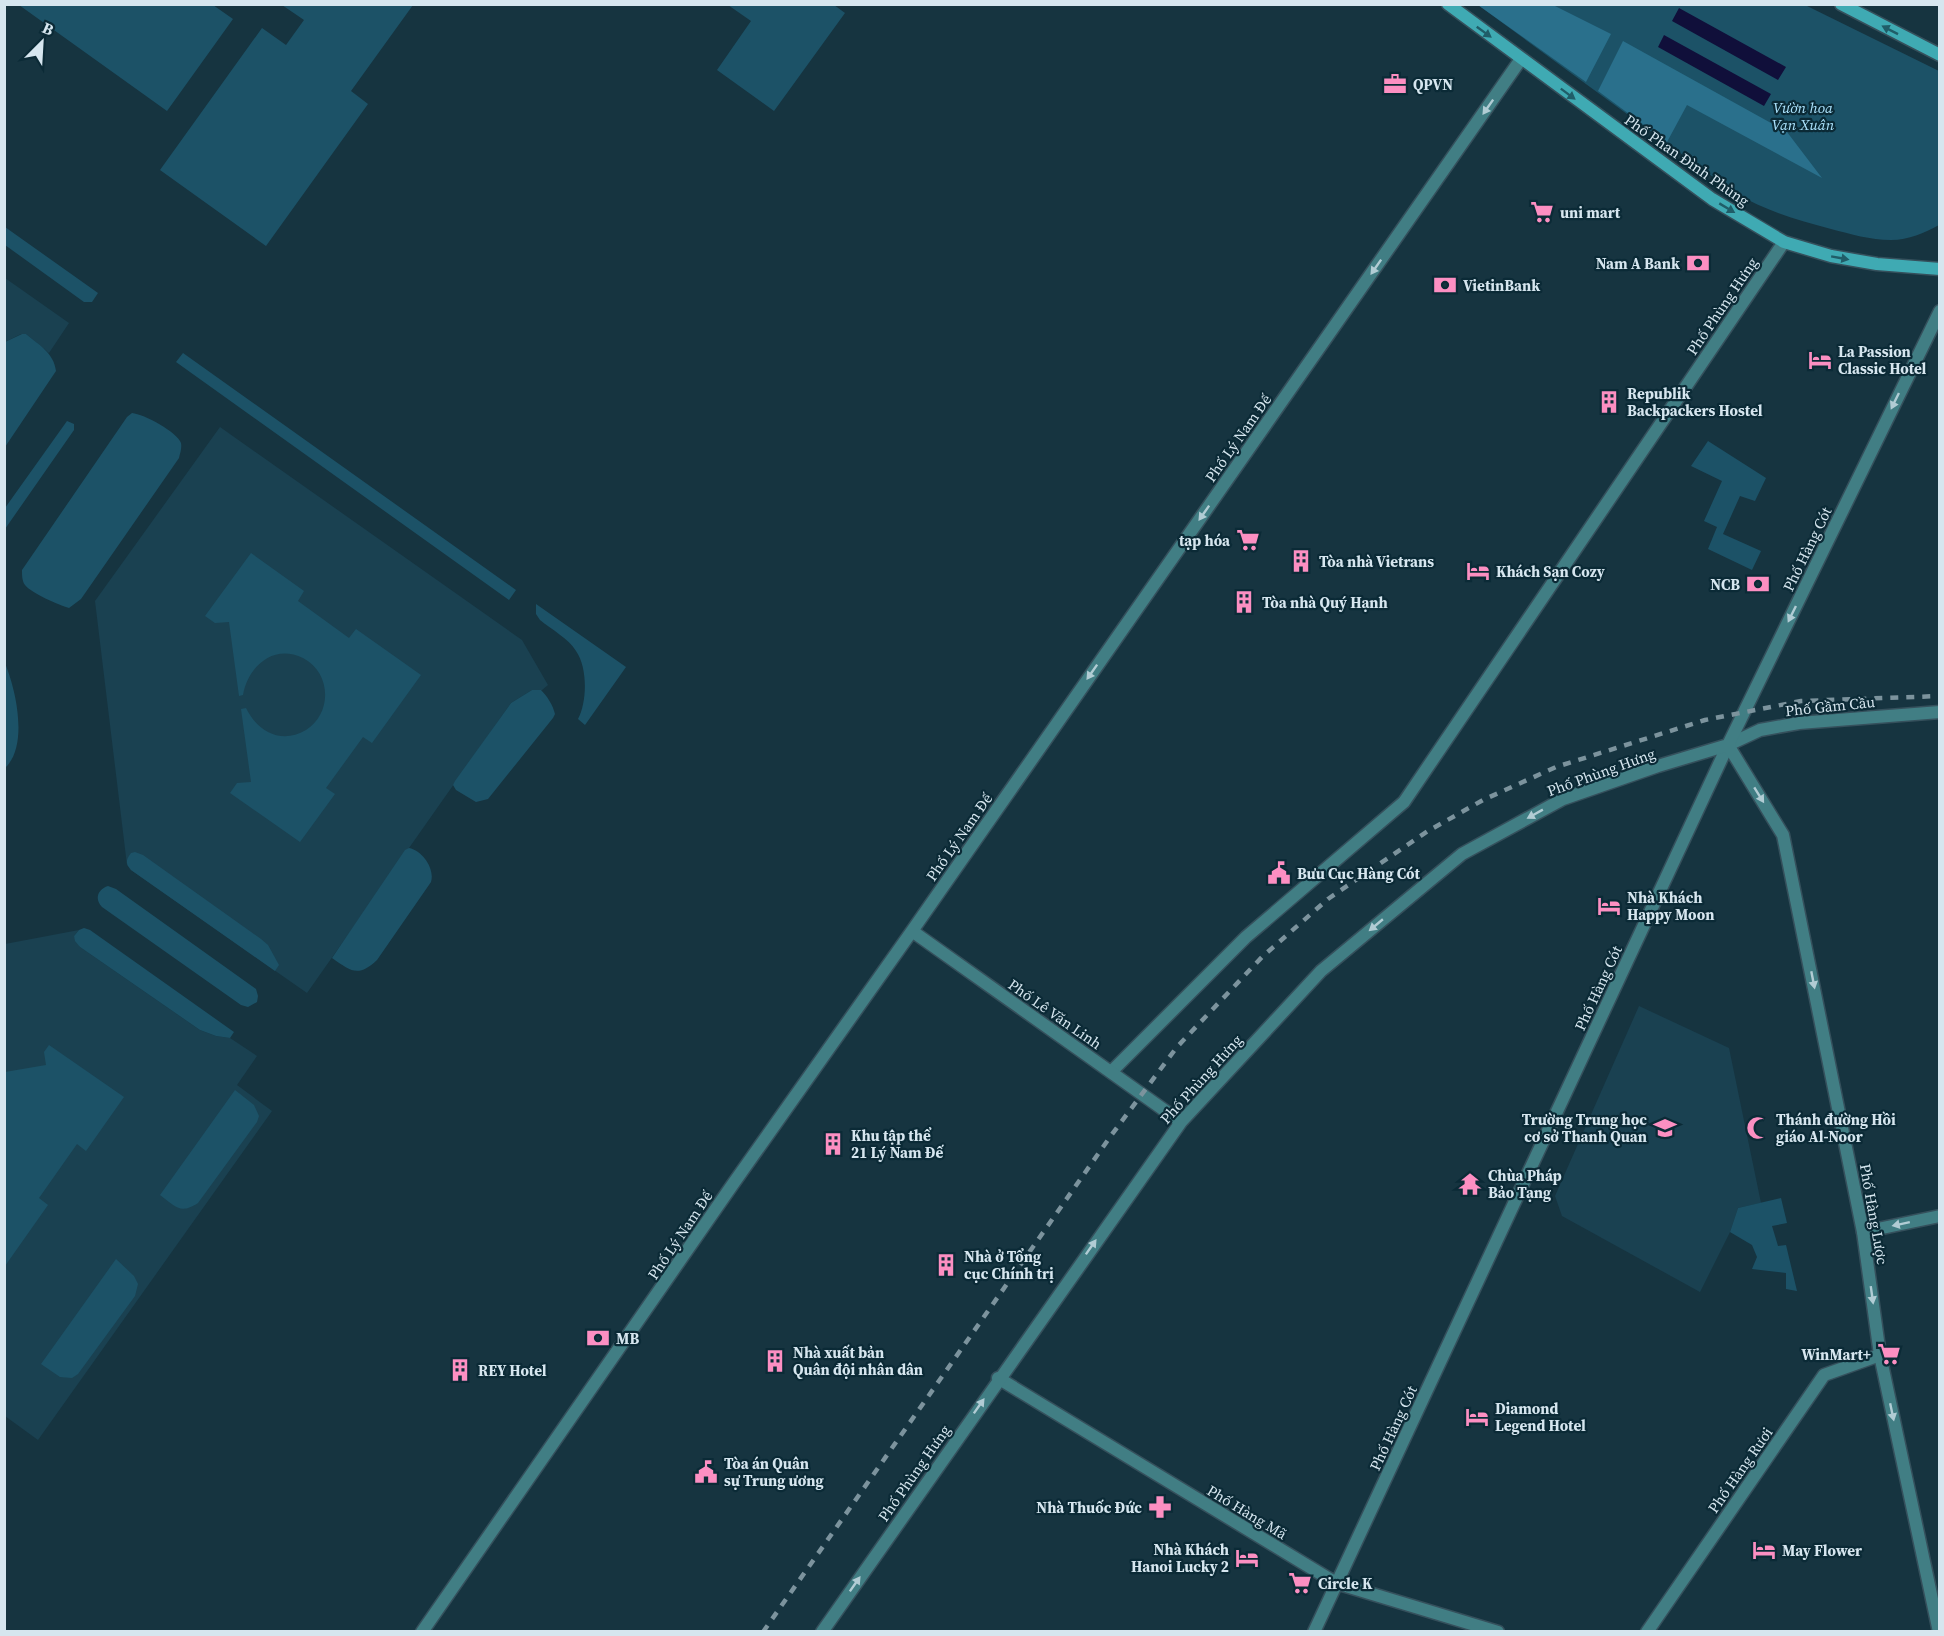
<svg xmlns="http://www.w3.org/2000/svg" width="1944" height="1636" viewBox="0 0 1944 1636" font-family="'Source Serif 4',serif">
  <rect width="100%" height="100%" fill="#163440"/>
  <path fill="#1a4151" d="M5,278L69,323L49,353L26,334H21L5,342Z
    M220,427L522,640L548,685L542,690H532L511,703L307,993L131,870L127,865L95,601Z
    M79,930L74,936L80,947L200,1030L216,1036L230,1038L257,1056L237,1085L272,1111L38,1440L5,1416V944Z
    M1639,1006L1729,1048L1761,1203L1738,1208L1730,1232L1700,1292L1562,1216L1555,1196Z"/>
  <path fill="#1c5267" d="M19,5H213L233,19L167,111Z
    M282,5H413L351,91L368,104L266,246L160,170L262,28L286,45L304,20Z
    M728,5H834L845,13L774,111L717,70L751,21Z
    M1478,5H1805L1939,71V225C1924,233 1909,240 1891,240C1870,240 1851,234 1831,229C1797,220 1766,211 1735,193Z
    M5,227L98,293L92,302H84L5,245Z
    M22,334H26C39,345 54,353 56,371L5,447V342Z
    M183,353L516,590L509,600L176,362Z
    M132,413C144,414 177,432 181,443C182,449 180,453 179,458L81,599L69,608C59,605 31,593 25,585C22,581 22,575 22,570L127,417Z
    M67,421L74,424V430L5,529V508Z
    M1708,441L1766,478L1755,501L1740,496L1723,534L1761,551L1752,570L1708,549L1717,527L1704,521L1722,481L1691,466Z
    M251,553L304,591L298,601L349,638L356,629L421,675L372,743L363,737L326,788L335,794L300,842L230,793L237,783L251,782L241,709L246,708C257,731 281,745 306,730C332,714 332,673 303,658C273,643 248,667 243,695L239,696L229,622L215,623L205,616Z
    M536,604L626,667L585,725L578,719C587,702 588,668 576,651C569,639 551,629 540,620L536,614Z
    M4,661C16,688 29,746 5,768Z
    M532,690H541C547,696 553,705 555,714L553,718L488,799L476,802L456,790L453,785L455,781L511,703Z
    M409,848C423,851 435,869 431,882L377,960C358,978 351,971 332,958L405,850Z
    M135,852L143,855L261,939L268,945L279,965L275,971L131,870C125,863 126,860 131,853Z
    M108,886L116,889L256,989L258,996L257,1002L248,1007L241,1005L102,907C94,899 98,889 108,886Z
    M84,928L90,930L234,1032L230,1038L216,1036L200,1030L80,947L75,941L74,936L79,930Z
    M49,1045L124,1097L86,1151L77,1144L39,1198L48,1205L5,1266V1072L46,1065L44,1052Z
    M235,1090L254,1105L259,1116L257,1122L198,1203C180,1215 175,1206 160,1195Z
    M1781,1198L1787,1223L1772,1226L1778,1246L1786,1245L1797,1291L1786,1289V1273L1752,1269L1757,1257L1752,1245L1730,1232L1738,1208Z
    M116,1259L134,1276L138,1284L135,1296L78,1374L72,1378L60,1377L41,1364Z"/>
  <path fill="#2a708c" d="M1478,5H1553L1611,34L1586,82Z
    M1623,41L1787,132L1822,178L1687,105L1667,142L1598,91Z"/>
  <path fill="#100f3a" d="M1679,8L1786,67L1778,80L1672,21Z
    M1664,35L1771,94L1764,106L1658,47Z"/>
  <g fill="none" stroke-linecap="round" stroke-linejoin="round">
    <g stroke="#35505c" stroke-width="15">
      <path id="minor" d="M1111,1072L1246,937L1404,802L1784,242
        M1863,1232L1940,1216
        M998,1378L1336,1583L1498,1632
        M1314,1632L1728,745L1760,730L1799,723L1940,712
        M1647,1632L1824,1375L1880,1355"/>
    </g>
    <g stroke="#35505c" stroke-width="15">
      <path id="tertiary" d="M1728,745L1783,835L1863,1232L1880,1355L1939,1632
        M1728,745L1940,311
        M912,931L1181,1122
        M422,1632L733,1184L912,931L1521,59
        M822,1632L1181,1122L1321,971L1462,854L1563,799L1658,766L1728,745"/>
    </g>
    <g stroke="#35505c" stroke-width="15">
      <path id="secondary" d="M1448,4L1712,199L1784,242L1831,256L1877,264L1940,269
        M1841,4L1940,55"/>
    </g>
    <use href="#minor" stroke="#417e84" stroke-width="12"/>
    <use href="#tertiary" stroke="#417e84" stroke-width="12"/>
    <use href="#secondary" stroke="#3faab3" stroke-width="12"/>
    <path stroke="#7c939d" stroke-width="4.5" stroke-dasharray="8 8" stroke-linecap="butt" d="M763,1632L1110,1137L1177,1047L1262,957L1328,899L1428,831L1483,800L1556,767L1705,720L1801,701L1940,696"/>
  </g>
  <defs><path id="oneway-solid" d="M-6-.8H1V-3.2L6.5 0L1 3.2V.8H-6Z" transform="scale(1.5)"/></defs>
  <g fill="#205d68">
    <use href="#oneway-solid" transform="translate(1890 30) rotate(-153)"/>
    <use href="#oneway-solid" transform="translate(1484 32) rotate(36)"/>
    <use href="#oneway-solid" transform="translate(1568 94) rotate(37)"/>
    <use href="#oneway-solid" transform="translate(1727 208) rotate(31)"/>
    <use href="#oneway-solid" transform="translate(1840 258) rotate(10)"/>
  </g>
  <g fill="#b1ccd4">
    <use href="#oneway-solid" transform="translate(1488 107) rotate(125)"/>
    <use href="#oneway-solid" transform="translate(1376 267) rotate(125)"/>
    <use href="#oneway-solid" transform="translate(1895 401) rotate(116)"/>
    <use href="#oneway-solid" transform="translate(1204 513) rotate(125)"/>
    <use href="#oneway-solid" transform="translate(1792 614) rotate(116)"/>
    <use href="#oneway-solid" transform="translate(1092 672) rotate(125)"/>
    <use href="#oneway-solid" transform="translate(1759 795) rotate(58)"/>
    <use href="#oneway-solid" transform="translate(1535 814) rotate(151)"/>
    <use href="#oneway-solid" transform="translate(1376 925) rotate(140)"/>
    <use href="#oneway-solid" transform="translate(1813 980) rotate(79)"/>
    <use href="#oneway-solid" transform="translate(1901 1224) rotate(168)"/>
    <use href="#oneway-solid" transform="translate(1091 1247) rotate(-55)"/>
    <use href="#oneway-solid" transform="translate(1872 1295) rotate(82)"/>
    <use href="#oneway-solid" transform="translate(979 1406) rotate(-55)"/>
    <use href="#oneway-solid" transform="translate(1892 1412) rotate(78)"/>
    <use href="#oneway-solid" transform="translate(855 1584) rotate(-55)"/>
  </g>
  <defs>
    <g id="office-bare" transform="scale(1.8)"><path d="M-6-3h4V-5.5h4V-3h4V5H-6ZM-1-4.5V-3h2v-1.5ZM-6 0V1H6V0Z" fill="#fc8fc2" stroke="#0b2a36" stroke-width="2.5" paint-order="stroke"/></g>
    <g id="supermarket-bare" transform="scale(1.8)"><path d="M-6-5.5h2.5l.6 2H6L4.5 2H-2.5L-4.4-4H-6ZM-1.5 3.2a1.3 1.3 0 1 0 .1 0ZM3 3.2a1.3 1.3 0 1 0 .1 0Z" fill="#fc8fc2" stroke="#0b2a36" stroke-width="2.5" paint-order="stroke"/></g>
    <g id="bank-bare" transform="scale(1.8)"><path d="M-6-4H6V4H-6ZM0-2.3a2.3 2.3 0 1 0 0 4.6a2.3 2.3 0 1 0 0-4.6Z" fill="#fc8fc2" stroke="#0b2a36" stroke-width="2.5" paint-order="stroke"/></g>
    <g id="hotel-bare" transform="scale(1.8)"><path d="M-6-4.5h1.5V1H6V5H4.5V3h-9V5H-6ZM-4 0a1.8 1.8 0 1 1 3.6 0ZM.5 0V-2.5h3Q6-2.5 6 0Z" fill="#fc8fc2" stroke="#0b2a36" stroke-width="2.5" paint-order="stroke"/></g>
    <g id="building-bare" transform="scale(1.8)"><path d="M-4-6H4V6H1V3H-1V6H-4ZM-2.5-4.3h1.7v1.8h-1.7ZM.8-4.3h1.7v1.8H.8ZM-2.5-1h1.7V.8h-1.7ZM.8-1h1.7V.8H.8Z" fill="#fc8fc2" stroke="#0b2a36" stroke-width="2.5" paint-order="stroke"/></g>
    <g id="civic-bare" transform="scale(1.8)"><path d="M-.6-6.5H3V-4.5H.6V-3L4-1V1h2V6H-6V1h2V-1L-.6-3ZM-1.2 2.5V6h2.4V2.5Z" fill="#fc8fc2" stroke="#0b2a36" stroke-width="2.5" paint-order="stroke"/></g>
    <g id="school-bare" transform="scale(1.8)"><path d="M0-5L7-2L0 1L-7-2ZM-4 1L0 2.5L4 1V4Q0 6-4 4Z" fill="#fc8fc2" stroke="#0b2a36" stroke-width="2.5" paint-order="stroke"/></g>
    <g id="mosque-bare" transform="scale(1.8)"><path d="M3.5-4.9A6 6 0 1 0 3.5 4.9A5 5 0 1 1 3.5-4.9Z" fill="#fc8fc2" stroke="#0b2a36" stroke-width="2.5" paint-order="stroke"/></g>
    <g id="temple-bare" transform="scale(1.8)"><path d="M0-6L5-2H3V0L6.5 2.5H4V6H1.5V3h-3V6H-4V2.5H-6.5L-3 0V-2H-5Z" fill="#fc8fc2" stroke="#0b2a36" stroke-width="2.5" paint-order="stroke"/></g>
    <g id="pharmacy-bare" transform="scale(1.8)"><path d="M-2-6h4v4h4v4h-4v4h-4v-4h-4v-4h4Z" fill="#fc8fc2" stroke="#0b2a36" stroke-width="2.5" paint-order="stroke"/></g>
  </defs>
  <g fill-rule="evenodd">
    <use href="#office-bare" x="1395" y="84"/>
    <use href="#supermarket-bare" x="1542" y="212"/>
    <use href="#bank-bare" x="1698" y="263"/>
    <use href="#bank-bare" x="1445" y="285"/>
    <use href="#hotel-bare" x="1820" y="360"/>
    <use href="#building-bare" x="1609" y="402"/>
    <use href="#supermarket-bare" x="1248" y="540"/>
    <use href="#building-bare" x="1301" y="561"/>
    <use href="#hotel-bare" x="1478" y="571"/>
    <use href="#bank-bare" x="1758" y="584"/>
    <use href="#building-bare" x="1244" y="602"/>
    <use href="#civic-bare" x="1279" y="873"/>
    <use href="#hotel-bare" x="1609" y="906"/>
    <use href="#school-bare" x="1665" y="1128"/>
    <use href="#mosque-bare" x="1758" y="1128"/>
    <use href="#building-bare" x="833" y="1144"/>
    <use href="#temple-bare" x="1470" y="1184"/>
    <use href="#building-bare" x="946" y="1265"/>
    <use href="#bank-bare" x="598" y="1338"/>
    <use href="#supermarket-bare" x="1889" y="1354"/>
    <use href="#building-bare" x="775" y="1361"/>
    <use href="#building-bare" x="460" y="1370"/>
    <use href="#hotel-bare" x="1477" y="1417"/>
    <use href="#civic-bare" x="706" y="1472"/>
    <use href="#pharmacy-bare" x="1160" y="1507"/>
    <use href="#hotel-bare" x="1764" y="1550"/>
    <use href="#hotel-bare" x="1247" y="1558"/>
    <use href="#supermarket-bare" x="1300" y="1583"/>
  </g>
  <g text-anchor="middle" dominant-baseline="central" stroke-width="4.5" stroke-linejoin="round" paint-order="stroke">
    <g font-size="15" font-weight="bold" fill="#d6e6ef" stroke="#0b2a36" text-anchor="start">
      <text x="1413" y="84">QPVN</text>
      <text x="1560" y="212">uni mart</text>
      <text x="1680" y="263" text-anchor="end">Nam A Bank</text>
      <text x="1463" y="285">VietinBank</text>
      <text x="1838" y="351">La Passion<tspan x="1838" dy="17">Classic Hotel</tspan></text>
      <text x="1627" y="393">Republik<tspan x="1627" dy="17">Backpackers Hostel</tspan></text>
      <text x="1230" y="540" text-anchor="end">tạp hóa</text>
      <text x="1319" y="561">Tòa nhà Vietrans</text>
      <text x="1496" y="571">Khách Sạn Cozy</text>
      <text x="1740" y="584" text-anchor="end">NCB</text>
      <text x="1262" y="602">Tòa nhà Quý Hạnh</text>
      <text x="1297" y="873">Bưu Cục Hàng Cót</text>
      <text x="1627" y="897">Nhà Khách<tspan x="1627" dy="17">Happy Moon</tspan></text>
      <text x="1647" y="1119" text-anchor="end">Trường Trung học<tspan x="1647" dy="17">cơ sở Thanh Quan</tspan></text>
      <text x="1776" y="1119">Thánh đường Hồi<tspan x="1776" dy="17">giáo Al-Noor</tspan></text>
      <text x="851" y="1135">Khu tập thể<tspan x="851" dy="17">21 Lý Nam Đế</tspan></text>
      <text x="1488" y="1175">Chùa Pháp<tspan x="1488" dy="17">Bảo Tạng</tspan></text>
      <text x="964" y="1256">Nhà ở Tổng<tspan x="964" dy="17">cục Chính trị</tspan></text>
      <text x="616" y="1338">MB</text>
      <text x="793" y="1352">Nhà xuất bản<tspan x="793" dy="17">Quân đội nhân dân</tspan></text>
      <text x="1871" y="1354" text-anchor="end">WinMart+</text>
      <text x="478" y="1370">REY Hotel</text>
      <text x="1495" y="1408">Diamond<tspan x="1495" dy="17">Legend Hotel</tspan></text>
      <text x="724" y="1463">Tòa án Quân<tspan x="724" dy="17">sự Trung ương</tspan></text>
      <text x="1142" y="1507" text-anchor="end">Nhà Thuốc Đức</text>
      <text x="1229" y="1549" text-anchor="end">Nhà Khách<tspan x="1229" dy="17">Hanoi Lucky 2</tspan></text>
      <text x="1782" y="1550">May Flower</text>
      <text x="1318" y="1583">Circle K</text>
    </g>
    <g font-size="15" font-style="italic" fill="#aae1fb" stroke="#0b2a36">
      <text x="1803" y="107">Vườn hoa<tspan x="1803" dy="17">Vạn Xuân</tspan></text>
    </g>
    <g font-size="15" fill="#d6e6ef" stroke="#0b2a36">
      <text transform="translate(1687 160) rotate(35)">Phố Phan Đình Phùng</text>
      <text transform="translate(1722 306) rotate(-56)">Phố Phùng Hưng</text>
      <text transform="translate(1238 438) rotate(-55)">Phố Lý Nam Đế</text>
      <text transform="translate(1807 549) rotate(-64)">Phố Hàng Cót</text>
      <text transform="translate(1830 706) rotate(-6)">Phố Gầm Cầu</text>
      <text transform="translate(1601 772) rotate(-20)">Phố Phùng Hưng</text>
      <text transform="translate(959 837) rotate(-55)">Phố Lý Nam Đế</text>
      <text transform="translate(1598 988) rotate(-65)">Phố Hàng Cót</text>
      <text transform="translate(1055 1014) rotate(35)">Phố Lê Văn Linh</text>
      <text transform="translate(1201 1079) rotate(-48)">Phố Phùng Hưng</text>
      <text transform="translate(1874 1214) rotate(80)">Phố Hàng Lược</text>
      <text transform="translate(680 1235) rotate(-56)">Phố Lý Nam Đế</text>
      <text transform="translate(1393 1428) rotate(-65)">Phố Hàng Cót</text>
      <text transform="translate(1740 1470) rotate(-55)">Phố Hàng Rươi</text>
      <text transform="translate(914 1473) rotate(-55)">Phố Phùng Hưng</text>
      <text transform="translate(1247 1512) rotate(31)">Phố Hàng Mã</text>
    </g>
  </g>
  <rect width="1944" height="1636" fill="none" stroke="#d6e6ef" stroke-width="12"/>
  <g transform="translate(42 42) rotate(24)" stroke="#0b2a36" stroke-width="4.5" paint-order="stroke">
  <path d="M0-4.5L10 22L0 15L-10 22Z" fill="#d6e6ef"/>
  <text y="-9" font-size="16" font-weight="bold" text-anchor="middle" fill="#d6e6ef">B</text>
  </g>
</svg>
